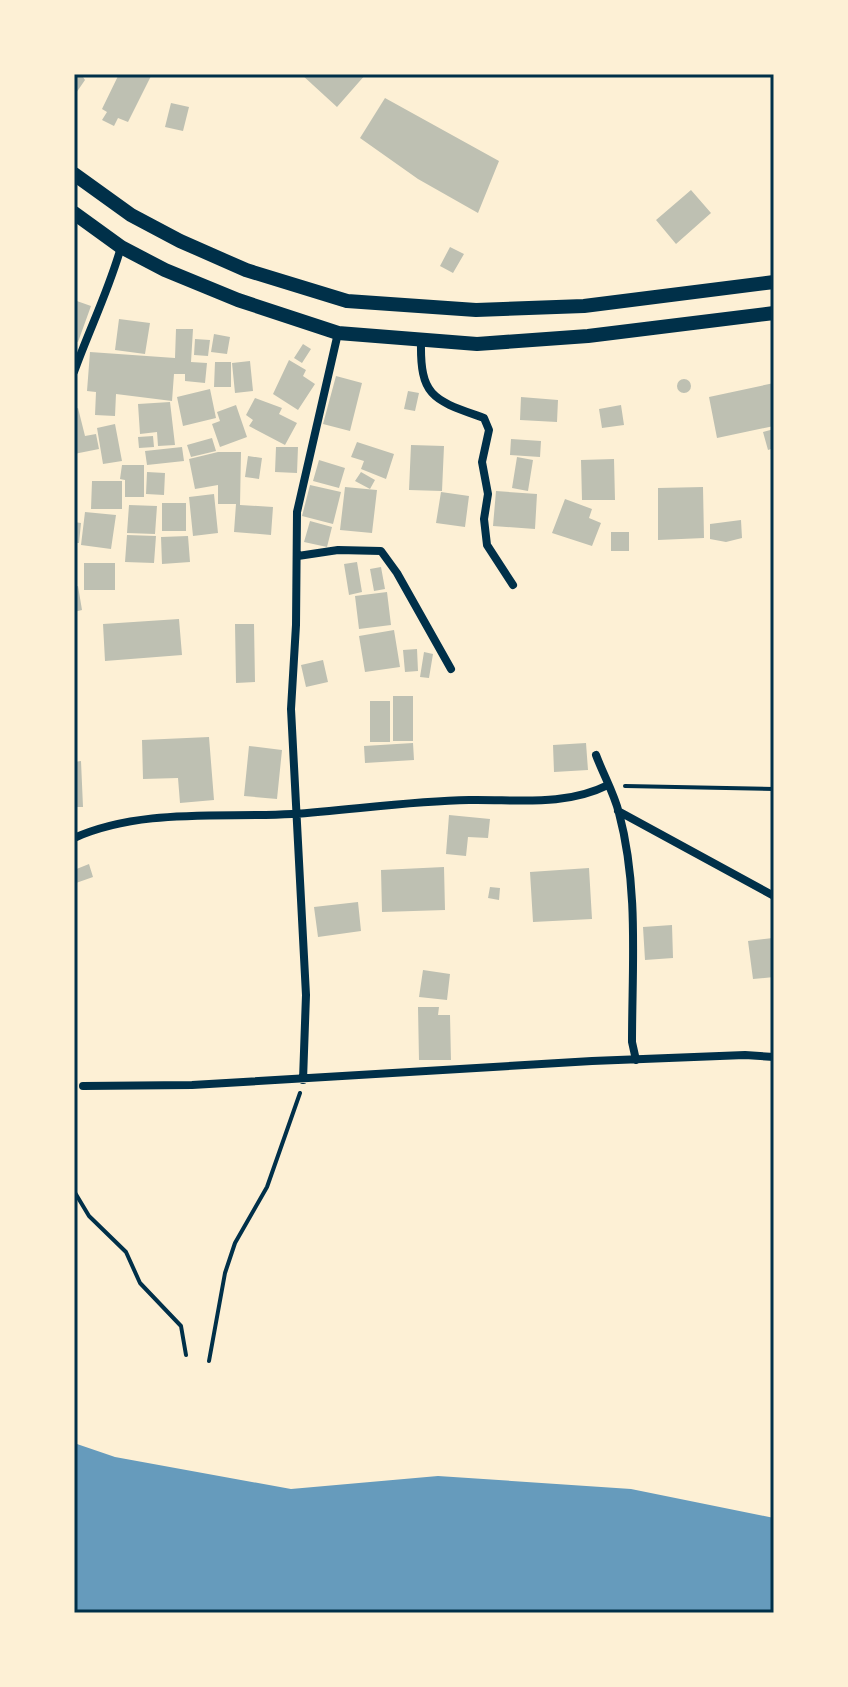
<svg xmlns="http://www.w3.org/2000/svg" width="848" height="1687" viewBox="0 0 848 1687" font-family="'Varela Round',sans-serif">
  <rect width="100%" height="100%" fill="#fdf0d5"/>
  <path fill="#669bbc" d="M74,1443L115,1457L291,1489L438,1476L631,1489L774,1518V1613H74Z"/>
  <path fill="#bec0b2" d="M74,74H81L85,80L74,96Z
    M119,74H152L128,122L118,118L114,126L102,120L107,112L102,109Z
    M301,74H366L337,107Z
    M385,98L499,161L478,213L418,179L360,138Z
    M171,103L189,107L183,131L165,127Z
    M691,190L711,213L676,244L656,220Z
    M450,247L464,254L453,273L440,266Z
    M74,300L91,306L78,342L74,341Z
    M119,319L150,323L145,354L115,350Z
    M176,329H193L191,362L207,363L205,383L185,381V374H174L172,401L116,394L115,416L95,415L96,392L87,391L90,352L175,358Z
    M214,334L230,337L227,354L211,352Z
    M195,339L210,340L208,356L194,355Z
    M303,344L311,349L302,363L294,358Z
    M289,360L306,370L303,376L315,384L298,410L273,394Z
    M250,361L253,391L235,393L232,363Z
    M215,362H231V387H214Z
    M336,376L362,383L350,431L323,424Z
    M677 386a7 7 0 1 1 14 0a7 7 0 1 1-14 0Z
    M774,383V426L717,438L709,397Z
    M210,389L216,418L183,426L177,397Z
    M408,391L419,393L415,411L404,409Z
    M521,397L558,400L557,422L520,420Z
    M255,398L282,408L279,414L297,423L285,445L249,426L253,420L246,415Z
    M170,402L175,445L158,446L157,432L140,434L138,404Z
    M236,405L247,437L220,447L212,424L220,421L217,412Z
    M621,405L624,425L602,428L599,409Z
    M78,408L85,436L96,434L99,449L74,454V409Z
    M115,424L122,461L103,464L97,428Z
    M774,429V448L768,450L763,432Z
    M153,436L154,447L139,448L138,437Z
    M212,438L216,451L191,457L187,445Z
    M511,439L541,441L540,457L510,455Z
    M357,442L394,454L386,479L361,469L364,461L351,457Z
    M411,445L444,446L442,491L409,490Z
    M182,447L184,461L147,465L145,451Z
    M276,447H298L297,473L275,472Z
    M218,452H241L240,505L273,507L271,535L234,532L236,504H218V485L195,489L189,459Z
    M248,456L262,458L259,479L245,477Z
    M517,457L533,460L528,491L512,488Z
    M614,459L615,500H582L581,460Z
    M319,460L345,468L339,488L313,481Z
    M122,465H144V497H125V480L120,479Z
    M147,472L165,473L164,495L146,494Z
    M361,472L375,480L370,489L355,481Z
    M92,481H122V509H91Z
    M310,485L341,492L333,524L302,516Z
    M345,487L377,490L372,533L340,530Z
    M703,487L704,538L658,540V488Z
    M496,491L537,494L535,529L493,526Z
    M441,492L469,496L465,527L436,523Z
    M214,494L218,533L193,536L189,497Z
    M565,499L592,509L589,518L601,523L592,546L552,533Z
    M162,503H186V531H162Z
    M129,505L157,506L155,534L127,533Z
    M85,512L116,515L111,549L81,545Z
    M741,520L742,538L726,542L710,539V524Z
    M310,521L332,527L327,547L304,542Z
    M74,522L81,523L79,543H74Z
    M611,532H629V551H611Z
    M127,535L156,536L154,563L125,562Z
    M188,536L190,562L162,564L161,537Z
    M357,562L362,592L349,595L344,564Z
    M84,563H115V590H84Z
    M381,567L385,589L374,591L370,569Z
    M78,586L82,610L74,612V587Z
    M387,592L391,625L359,629L355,596Z
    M179,619L182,655L105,661L103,624Z
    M235,624H254L255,682L236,683Z
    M394,630L400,667L365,672L359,636Z
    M417,649L418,671L405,672L403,650Z
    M424,652L433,654L429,678L420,677Z
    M323,660L328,682L306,687L301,665Z
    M393,696H413V741H393Z
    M370,701H390V742H370Z
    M209,737L214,800L180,803L178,778L143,779L142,740Z
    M413,743L414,760L365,763L364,746Z
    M586,743L588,770L554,772L553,745Z
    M249,746L282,750L277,799L244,796Z
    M81,761L83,807H74V762Z
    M449,815L490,819L488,838L468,837L466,856L446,854Z
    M89,864L93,877L76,883L74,870Z
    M444,867L445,910L382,912L381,870Z
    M589,868L592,919L533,922L530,872Z
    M490,887L500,888L499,900L488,898Z
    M358,902L361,931L318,937L314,907Z
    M672,925L673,958L645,960L643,927Z
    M773,938L774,977L753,979L748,941Z
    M423,970L450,974L447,1000L419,997Z
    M418,1007H439L438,1015H450L451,1060H419Z"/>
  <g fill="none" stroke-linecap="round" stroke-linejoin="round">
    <path stroke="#003049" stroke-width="4" d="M625,786L774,789
      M74,1191L89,1216L126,1252L140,1283L181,1326L186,1355
      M209,1361L225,1273L235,1243L267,1187L300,1093"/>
    <path stroke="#003049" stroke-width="8" d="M421,342C420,398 434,400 484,418L489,430L482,462L488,494L484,519L487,545L513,585
      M74,372C89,330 109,290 121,247
      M298,556L338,550L381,551L397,573L451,669
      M596,755C603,774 614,793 619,813C639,888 632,966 632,1042L636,1060
      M618,811L774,896
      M74,838C141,808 220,818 292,814C351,810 410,801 469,800C516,799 564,807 608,785
      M303,1080L306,995L291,709L296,625L297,512L338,333
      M83,1086L192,1085L592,1061L745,1055L774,1057"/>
    <path stroke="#003049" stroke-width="14" d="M74,174L131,215L180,241L246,270L347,301L476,310L584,306L774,282
      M74,213L121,247L165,270L238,300L338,333L477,344L588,336L774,313"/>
  </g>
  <rect width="848" height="1687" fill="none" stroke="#fdf0d5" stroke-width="152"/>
  <rect x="76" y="76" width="696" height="1535" fill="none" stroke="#003049" stroke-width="3"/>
</svg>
